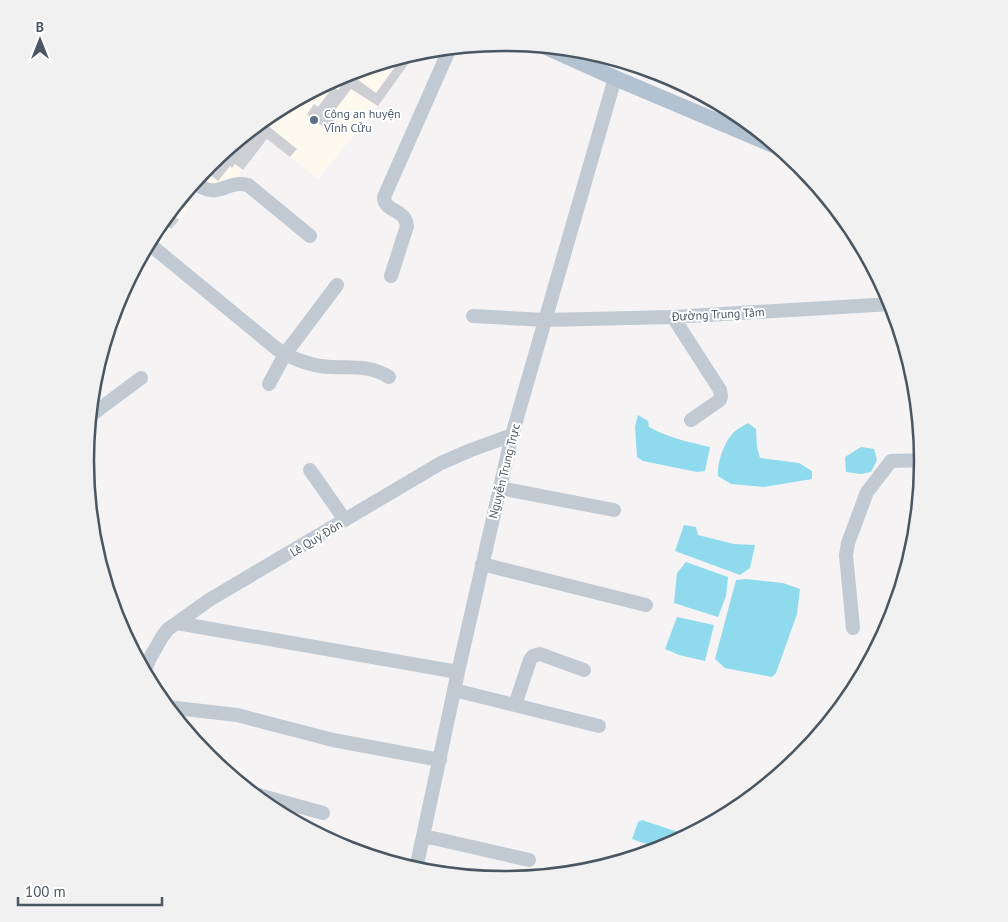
<svg xmlns="http://www.w3.org/2000/svg" width="1008" height="922" viewBox="0 0 1008 922" font-family="'PT Sans',sans-serif">
  <rect width="100%" height="100%" fill="#f5f3f3"/>
  <path fill="#fdf9ef" d="M414,53L415,54L378,106L318,179L267,139L234,181L215,187L196,180L208,165L272,113L344,74Z
    M182,197L191,205L157,246L150,240L156,228Z
    M114,313L123,322L104,344Z"/>
  <path fill="#90daee" d="M638,415L648,421L649,427C668,438 689,442 710,447L705,471L697,472L643,461L637,457L635,426Z
    M748,423L756,429L757,447L760,458L799,463L812,471V479L764,487L731,484L718,476C717,462 725,437 738,429C741,427 745,425 748,423Z
    M861,447L874,449L877,460L871,472L861,474L846,472L845,457Z
    M684,525L696,527L698,535L734,544L755,545L750,568L740,575L675,551Z
    M686,562L728,577L726,596L718,617L674,603L677,573Z
    M746,579L783,583L800,589L797,614L776,673L772,677L725,668L715,659L736,580Z
    M677,617L714,625L705,661L679,655L665,649Z
    M642,820L687,835L661,849L632,839L638,822Z"/>
  <path fill="#cdcfd5" d="M416,53L378,106L351,89L331,115L335,119L327,130L307,114L314,104L318,107L333,87L338,90L350,74L376,93L403,56Z
    M262,121L297,149L290,157L267,139L243,170L235,164L232,168L230,166L218,181L205,171L212,161Z
    M169,212L179,220L171,229L162,221Z"/>
  <g fill="none" stroke-linecap="round" stroke-linejoin="round">
    <path stroke="#c1cad2" stroke-width="14" d="M194,182C219,202 225,179 248,185L310,236
      M148,243L277,349C291,359 315,367 332,367C353,368 370,365 389,377
      M391,276L407,226C406,209 384,212 384,197L450,48
      M473,316L545,320L673,317L892,304
      M673,317L720,390L721,396L720,400L691,420
      M269,384L285,354L337,285
      M90,414L94,413L141,378
      M310,470L345,520
      M500,488L614,510
      M482,564L646,605
      M177,623L458,672
      M853,628L846,555L848,543L867,492L891,461L922,460
      M144,672L150,658L162,637L168,629L177,623L209,600L441,463L471,450L512,435
      M454,690L599,726
      M515,705L530,660L533,656L540,654L584,670
      M167,707L237,715L333,740L440,760
      M251,793L323,813
      M424,836L529,860
      M416,869L458,672L512,435L615,78"/>
    <path stroke="#b3c2d1" stroke-width="16" d="M546,47L615,78L778,147"/>
  </g>
  <circle fill="#5c6f8a" stroke="#fff" stroke-width="2" cx="314" cy="120" r="5"/>
  <g text-anchor="middle" dominant-baseline="central" stroke-width="4" stroke-linejoin="round" paint-order="stroke">
    <g font-size="12" fill="#4e5e75" stroke="#fff" text-anchor="start">
      <text x="324" y="113">Công an huyện<tspan x="324" dy="14">Vĩnh Cửu</tspan></text>
    </g>
    <g font-size="12" fill="#4a5661" stroke="#fff">
      <text transform="translate(718 314) rotate(-3)">Đường Trung Tâm</text>
      <text transform="translate(504 471) rotate(-76)">Nguyễn Trung Trực</text>
      <text transform="translate(316 538) rotate(-31)">Lê Quý Đôn</text>
    </g>
  </g>
  <path d="M0 0H1008V922H0ZM94 461a410 410 0 1 1 820 0a410 410 0 1 1-820 0Z" fill="#f1f1f2" fill-rule="evenodd"/>
  <path fill="none" stroke="#4a5661" stroke-width="2.5" d="M94 461a410 410 0 1 1 820 0a410 410 0 1 1-820 0Z"/>
  <g transform="translate(40 40)" stroke="#ffffff" stroke-width="4" paint-order="stroke">
  <path d="M0-4L9 19L0 12L-9 19Z" fill="#4a5661"/>
  <text y="-8" font-size="14" font-weight="bold" text-anchor="middle" fill="#4a5661">B</text>
  </g>
  <path d="M18 897v8h144v-8" fill="none" stroke="#4a5661" stroke-width="2.5"/>
  <text x="25" y="897" font-size="15" fill="#4a5661" stroke="#ffffff" stroke-width="4" paint-order="stroke">100 m</text>
</svg>
